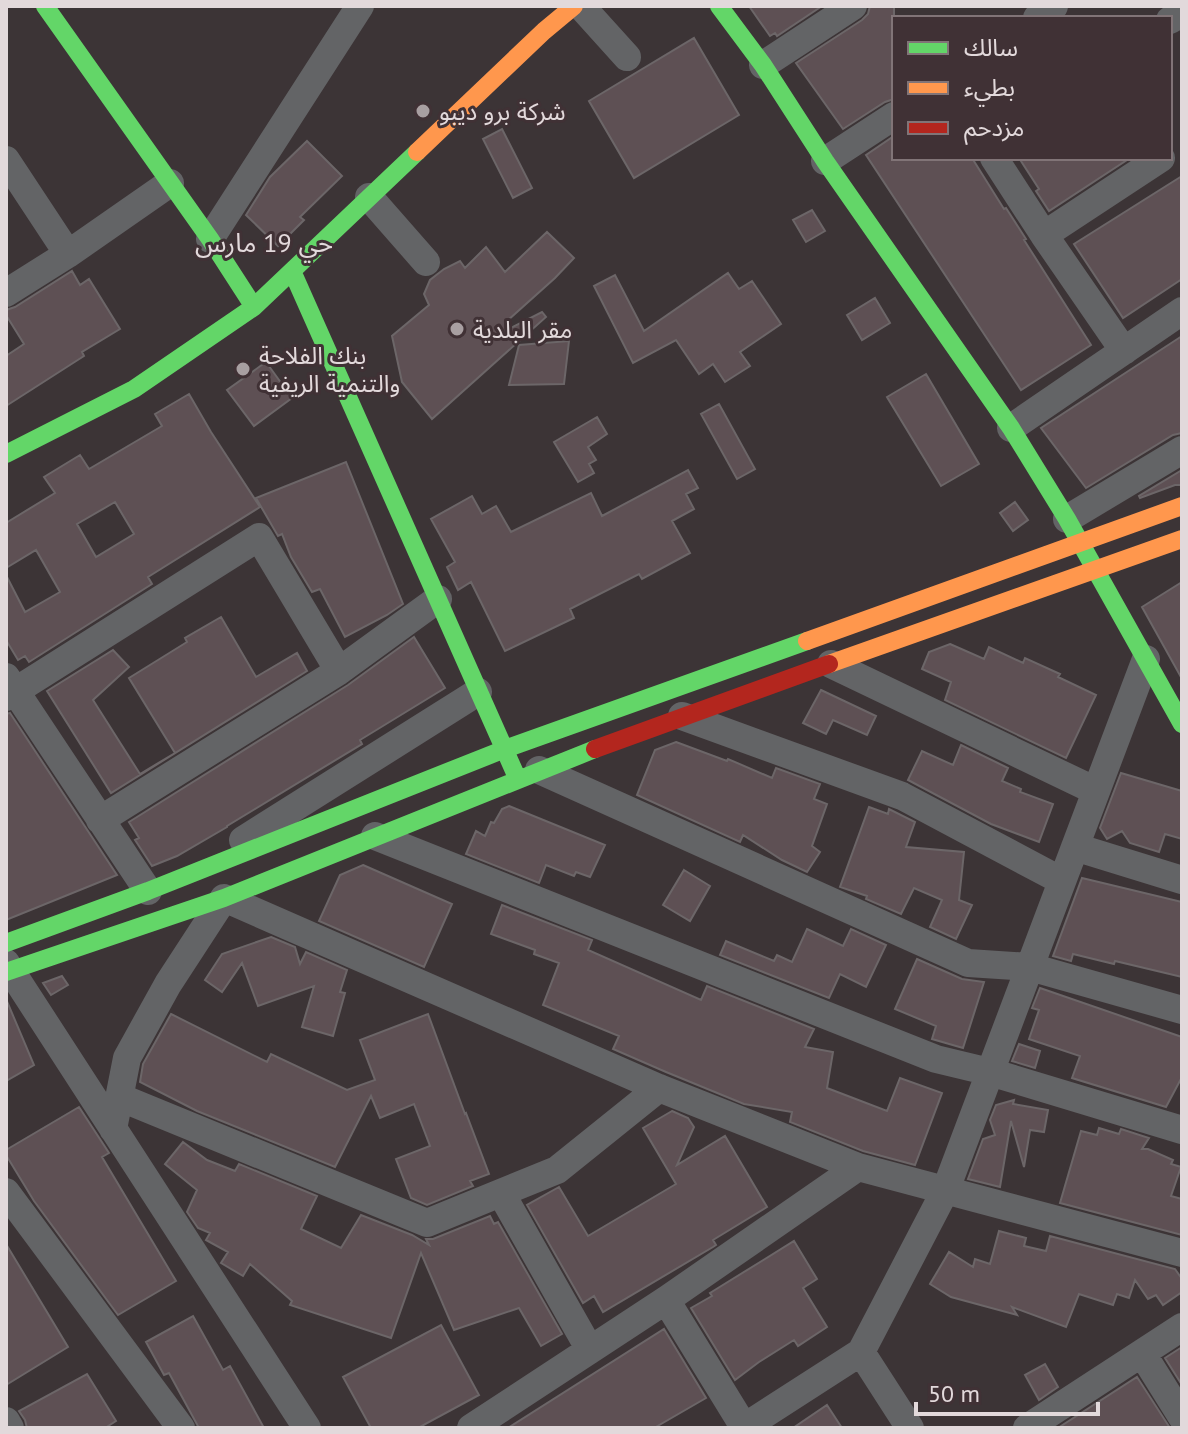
<svg xmlns="http://www.w3.org/2000/svg" width="1188" height="1434" viewBox="0 0 1188 1434" font-family="'PT Sans','Noto Sans Arabic',sans-serif">
  <rect width="100%" height="100%" fill="#3c3436"/>
  <path fill="#5e5054" stroke="#6c6668" stroke-width="2" fill-rule="evenodd" d="M749,6H822L777,36L775,33L770,36Z
    M870,6H894V99L885,102L843,129L796,63L862,20L868,14Z
    M694,38L739,115L634,178L589,101Z
    M502,129L532,188L513,198L483,139Z
    M894,136V158H972L1004,209L1006,208L1026,239L1024,240L1091,345L1021,390L866,155Z
    M307,141L342,176L300,217L304,220L278,246L246,215L270,177Z
    M1019,158H1130L1049,211L1036,191L1039,189Z
    M1182,176V279L1123,318L1074,244Z
    M812,210L825,231L806,242L793,220Z
    M547,232L574,258L555,278L507,321L510,325L503,332L542,312L546,317L432,419L402,382L392,336L429,305L424,294L430,280L444,269L460,261L465,268L486,247L505,272Z
    M72,271L80,285L89,279L120,329L82,352L84,356L6,406V356L24,344L6,315V310L15,307Z
    M728,273L739,289L752,281L781,324L740,352L750,366L725,382L713,364L699,374L676,340L633,363L594,286L615,275L644,331Z
    M875,298L890,323L862,340L847,315Z
    M1182,336V433L1173,435L1086,488L1041,428Z
    M569,341L564,384L509,385L519,345Z
    M266,362L292,398L254,426L227,390Z
    M926,374L979,464L941,486L887,397Z
    M189,394L211,432L260,507L148,577L152,584L29,662L25,656L18,660L6,640V575L25,612L60,592L36,550L6,568V523L55,493L44,477L80,455L89,469L162,426L155,414ZM115,502L134,534L96,557L77,524Z
    M719,404L755,469L737,479L701,414Z
    M597,417L607,434L588,447L596,460L589,464L594,473L578,482L554,442Z
    M346,462L403,604L387,615L345,637L320,589L312,592L291,557L282,534L278,536L256,498Z
    M688,470L698,488L686,494L694,509L672,521L690,553L642,579L639,574L570,609L574,618L505,651L471,582L458,590L447,567L455,562L431,519L472,496L482,514L496,506L511,532L591,493L602,516Z
    M1182,470V485H1175L1140,498L1139,496Z
    M1015,502L1028,520L1013,531L1000,513Z
    M1182,582V679L1142,607Z
    M221,617L256,677L297,653L307,671L111,793L47,691L113,650L129,667L93,700L140,774L175,753L129,678L187,642L185,638Z
    M414,637L445,688L360,740L362,744L227,826V827L177,856L152,866L135,840L139,838L129,822L348,685Z
    M950,644L984,659L989,647L1023,663L1025,658L1060,674L1058,677L1096,695L1066,758L945,700L951,682L922,669L929,652Z
    M821,690L876,716L867,735L833,720L826,734L803,723Z
    M10,713L117,875L6,920V714Z
    M676,742L727,761L728,759L772,778L776,768L820,784L814,799L827,804L812,846L820,852L807,872L782,860L743,835L740,842L637,795L655,750Z
    M961,745L1008,768L1002,781L1021,789L1020,792L1053,804L1039,842L991,824L908,780L922,751L953,765Z
    M1121,773L1182,791V839L1165,834L1159,852L1130,843L1122,831L1107,839L1100,828Z
    M509,806L605,845L590,877L576,872L574,876L546,865L539,883L466,854L476,831L485,836L491,822L494,823L502,809Z
    M869,807L888,814L889,809L915,822L906,847L964,852L959,900L972,905L956,939L930,927L942,900L914,888L901,914L866,899L867,896L840,887Z
    M363,865L452,904L424,967L319,921L340,875Z
    M684,870L710,886L690,921L663,905Z
    M1082,878L1182,902V977L1115,961L1114,964L1073,954L1071,961L1053,956Z
    M502,905L592,940L588,950L701,1000L707,986L814,1029L805,1047L833,1052L827,1088L887,1111L900,1078L942,1093L915,1165L863,1151L790,1122L792,1112L744,1104L666,1072L613,1049L619,1036L543,1005L559,963L534,954L535,950L491,934Z
    M807,929L843,946L851,929L886,945L866,987L840,974L829,998L720,955L726,941L774,961L777,955L792,962Z
    M271,937L295,947L300,964L306,952L347,970L340,992L345,993L333,1036L302,1027L314,986L258,1006L242,963L222,992L205,980L222,954Z
    M917,959L962,979L984,982L963,1048L932,1039L936,1026L895,1009Z
    M62,976L68,985L51,995L43,983Z
    M1040,988L1182,1037V1077L1166,1107L1072,1078L1080,1056L1029,1039L1039,1010L1032,1008Z
    M6,999L34,1065L6,1081Z
    M171,1014L267,1062L271,1054L347,1090L375,1080L360,1040L428,1014L465,1114L466,1113L489,1174L470,1181L473,1186L427,1205L411,1198L396,1159L430,1146L414,1104L380,1118L371,1096L335,1167L197,1111L140,1082L143,1064Z
    M1019,1044L1040,1051L1035,1068L1012,1061Z
    M1014,1100L1013,1104L1048,1110L1044,1132L1030,1130L1024,1167L1011,1121L1000,1187L968,1179L983,1139L995,1135L990,1120L996,1105Z
    M79,1107L109,1153L102,1157L176,1281L118,1315L34,1201L6,1155V1150Z
    M672,1111L688,1118L694,1127L677,1165L725,1136L767,1207L713,1240L716,1245L713,1247L603,1312L594,1296L583,1303L527,1205L559,1187L588,1236L676,1184L643,1128Z
    M1099,1128L1119,1134L1121,1129L1149,1138L1142,1149H1148L1173,1160L1171,1164L1181,1167L1171,1196L1182,1199V1235L1060,1203L1081,1131L1097,1135Z
    M183,1142L207,1160L235,1171L239,1164L317,1196L301,1229L341,1248L361,1215L412,1235L429,1245L426,1239H433L490,1216L494,1224L498,1222L562,1334L541,1346L519,1308L454,1330L421,1253L391,1338L290,1305L292,1301L250,1264L243,1276L221,1263L228,1252L206,1240L210,1233L198,1228L187,1212L197,1190L165,1164Z
    M999,1231L1026,1238L1024,1246L1046,1251L1050,1236L1175,1269L1182,1279V1292L1163,1305L1156,1295L1148,1299L1135,1280L1129,1298L1117,1294L1113,1305L1079,1294L1066,1327L1012,1307L1017,1315L951,1297L930,1284L949,1252L973,1267L975,1259L990,1264Z
    M794,1241L817,1279L803,1288L827,1327L798,1346L794,1340L759,1362L735,1380L691,1308L712,1296L710,1293Z
    M6,1244L68,1347L6,1385Z
    M193,1316L223,1370L230,1366L264,1428H199L169,1373L164,1375L146,1342Z
    M441,1325L479,1395L418,1428H371L343,1377Z
    M664,1329L706,1398L654,1428H508Z
    M1182,1347V1385L1165,1358Z
    M1045,1364L1058,1387L1039,1400L1025,1375Z
    M87,1374L116,1421L105,1428H27L25,1420L19,1411Z
    M1137,1377L1170,1428H1058Z
    M827,1405L842,1428H793Z"/>
  <g fill="none" stroke-linecap="round" stroke-linejoin="round">
    <path stroke="#636466" stroke-width="28" d="M581,6L627,57
      M1037,18L1054,6
      M1170,20L1182,13
      M763,65L853,6
      M994,158L1044,235L1124,351
      M6,160L68,254
      M825,161L894,116
      M369,197L426,262
      M1044,235L1161,158
      M210,239L360,6
      M6,293L68,254L170,183
      M1011,428L1182,311
      M1067,519L1182,450
      M831,664L1096,791
      M6,677L148,891
      M6,697L259,537L339,671
      M682,716L902,796L1062,881
      M539,770L968,963L1030,967L1182,1010
      M100,820L339,671L438,599
      M375,836L936,1059L990,1072L1182,1130
      M243,840L478,692
      M1075,847L1182,880
      M6,963L307,1428
      M119,1097L427,1223L557,1170L659,1088
      M113,1129L127,1058L168,984L224,898L659,1088L858,1167L1182,1253
      M6,1192L181,1428
      M501,1193L590,1350
      M666,1300L744,1427
      M861,1352L946,1189L1146,659
      M1142,1353L1182,1417
      M6,1421L10,1428
      M471,1428L666,1300L858,1167
      M743,1428L861,1352L910,1428
      M1027,1428L1182,1327"/>
    <path stroke="#63d668" stroke-width="18" d="M45,6L210,239L254,307
      M719,6L763,65L825,161L1011,428L1067,519L1182,724
      M292,271L515,773
      M6,454L134,389L254,307L417,152
      M6,943L148,891L505,749L807,641
      M6,972L224,898L595,749"/>
    <path stroke="#ff974d" stroke-width="18" d="M417,152L544,31L574,6
      M807,641L1182,506
      M829,664L1182,539"/>
    <path stroke="#b3261e" stroke-width="18" d="M595,749L829,664"/>
  </g>
  <g fill="#a89fa1" stroke="#403135" stroke-width="3">
    <circle cx="423" cy="111" r="8"/>
    <circle cx="457" cy="329" r="8"/>
    <circle cx="243" cy="369" r="8"/>
  </g>
  <g text-anchor="middle" dominant-baseline="central" stroke-width="6" stroke-linejoin="round" paint-order="stroke">
    <g font-size="24" fill="#e2d9db" stroke="#403135" text-anchor="start">
      <text x="439" y="111">شركة برو ديبو</text>
      <text x="473" y="329">مقر البلدية</text>
      <text x="259" y="355">بنك الفلاحة<tspan x="259" dy="28">والتنمية الريفية</tspan></text>
    </g>
    <g font-size="26" fill="#e2d9db" stroke="#403135">
      <text x="264" y="242">حي 19 مارس</text>
    </g>
  </g>
  <rect width="1188" height="1434" fill="none" stroke="#e2d9db" stroke-width="16"/>
  <rect x="892" y="16" width="280" height="144" fill="#403135" stroke="#817477" stroke-width="2"/>
  <rect x="908" y="42" width="40" height="12" fill="#63d668" stroke="#817477" stroke-width="2"/>
  <text x="964" y="56" font-size="24" fill="#e2d9db">سالك</text>
  <rect x="908" y="82" width="40" height="12" fill="#ff974d" stroke="#817477" stroke-width="2"/>
  <text x="964" y="96" font-size="24" fill="#e2d9db">بطيء</text>
  <rect x="908" y="122" width="40" height="12" fill="#b3261e" stroke="#817477" stroke-width="2"/>
  <text x="964" y="136" font-size="24" fill="#e2d9db">مزدحم</text>
  <path d="M916 1402v12h182v-12" fill="none" stroke="#e2d9db" stroke-width="4"/>
  <text x="928" y="1402" font-size="24" fill="#e2d9db" stroke="#403135" stroke-width="6" paint-order="stroke">50 m</text>
</svg>
